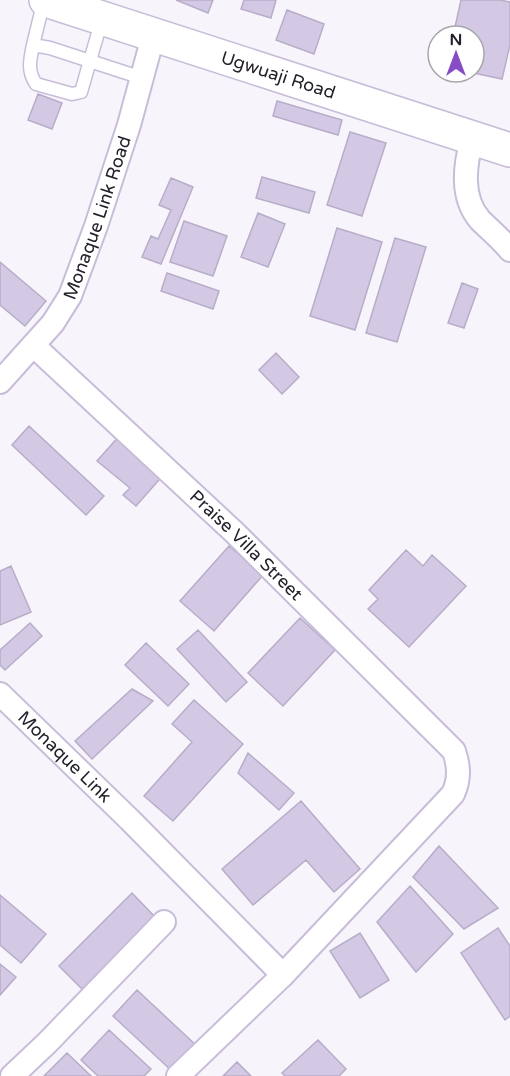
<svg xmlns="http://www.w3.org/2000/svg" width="510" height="1076" viewBox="0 0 510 1076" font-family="'Varela Round',sans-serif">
  <rect width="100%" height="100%" fill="#f7f5fb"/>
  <path fill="#d4c9e5" stroke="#b8adc8" stroke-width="1.5" d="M176,0H213L208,13Z
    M244,0H276L271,18L241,9Z
    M461,0H500L510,2V45L502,79L469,72H474V36H453Z
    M287,10L324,24L314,54L276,40Z
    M38,94L62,103L52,129L28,120Z
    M277,101L342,120L338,135L273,116Z
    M350,132L386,143L362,216L327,205Z
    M262,177L315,192L309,213L256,198Z
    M171,178L193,187L161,264L142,257L151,236L158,239L171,210L159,205Z
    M258,213L285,224L268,267L241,257Z
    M184,221L227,236L213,276L170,262Z
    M337,228L382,242L355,330L310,316Z
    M395,238L426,247L397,342L366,333Z
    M0,262L46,301L25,326L0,305Z
    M167,273L219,291L213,309L161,291Z
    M462,283L478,289L464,328L448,323Z
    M276,353L299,377L282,394L259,370Z
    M29,426L104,496L86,515L12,445Z
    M120,435L165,473L136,506L123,495L130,488L97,461Z
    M229,546L263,575L214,631L180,601Z
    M406,550L423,566L432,555L466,586L409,647L368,609L378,599L369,590Z
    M11,566L31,612L0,625V571Z
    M300,618L335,650L283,706L248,673Z
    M30,623L42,636L5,670L0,665V650Z
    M198,630L247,682L226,702L177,649Z
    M146,643L189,684L168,706L125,665Z
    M132,689L153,701L92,759L75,741Z
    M194,700L243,744L173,821L144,796L192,742L172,724Z
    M248,753L294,793L279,810L238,773Z
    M301,801L360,869L334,892L306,860L253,905L222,869Z
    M439,846L498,908L464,929L413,877Z
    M410,886L453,934L416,972L377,922Z
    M132,893L156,918L83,990L59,966Z
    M0,895L46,934L21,963L0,945Z
    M498,928L510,946V1016L505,1020L461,953Z
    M360,933L389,980L360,998L330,951Z
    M0,964L16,977L0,995Z
    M137,990L199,1048L175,1074L113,1016Z
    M109,1030L151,1069L144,1076H98L81,1060Z
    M318,1040L346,1069L339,1076H285L282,1073Z
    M67,1053L91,1076H44Z
    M237,1062L251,1076H223Z"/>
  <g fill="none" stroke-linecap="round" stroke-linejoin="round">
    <g stroke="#c8bdd9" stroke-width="15">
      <path id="lane" d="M44,0L33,45L50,48L142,78
        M33,45C30,60 27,71 36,84L72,94L81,92L102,19"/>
    </g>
    <g stroke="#c8bdd9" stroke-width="26">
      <g id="street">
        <path d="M472,138C465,165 460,197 480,220C490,230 501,239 510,250"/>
        <path id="s1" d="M34,346L235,533L454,751C459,766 460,779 453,794L283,975L178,1076"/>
        <path id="s2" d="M0,382L53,323L70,296L96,226L129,125L154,33"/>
        <path id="s3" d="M0,694L130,820L283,975"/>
        <path d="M12,1076L47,1043L164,922"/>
      </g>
    </g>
    <g stroke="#c8bdd9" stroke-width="36">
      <g id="secondary">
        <path id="s4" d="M46,0L510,150"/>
      </g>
    </g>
    <use href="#lane" stroke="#fff" stroke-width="12"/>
    <use href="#street" stroke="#fff" stroke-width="22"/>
    <use href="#secondary" stroke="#fff" stroke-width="33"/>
  </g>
  <g text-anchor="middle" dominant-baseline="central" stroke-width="6" stroke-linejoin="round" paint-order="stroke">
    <g font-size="18" fill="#25202b" stroke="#fff">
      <text stroke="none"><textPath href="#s4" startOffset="244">Ugwuaji Road</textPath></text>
      <text stroke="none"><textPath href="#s2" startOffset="194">Monaque Link Road</textPath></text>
      <text stroke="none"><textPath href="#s1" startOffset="291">Praise Villa Street</textPath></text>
      <text stroke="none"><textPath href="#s3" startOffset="90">Monaque Link</textPath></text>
    </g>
  </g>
  <g transform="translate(456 54)"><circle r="28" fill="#ffffff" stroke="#a8a6aa" stroke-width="1.5"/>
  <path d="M0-4.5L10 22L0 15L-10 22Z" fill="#864cc3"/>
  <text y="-9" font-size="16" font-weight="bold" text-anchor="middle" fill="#25202b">N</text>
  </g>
</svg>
